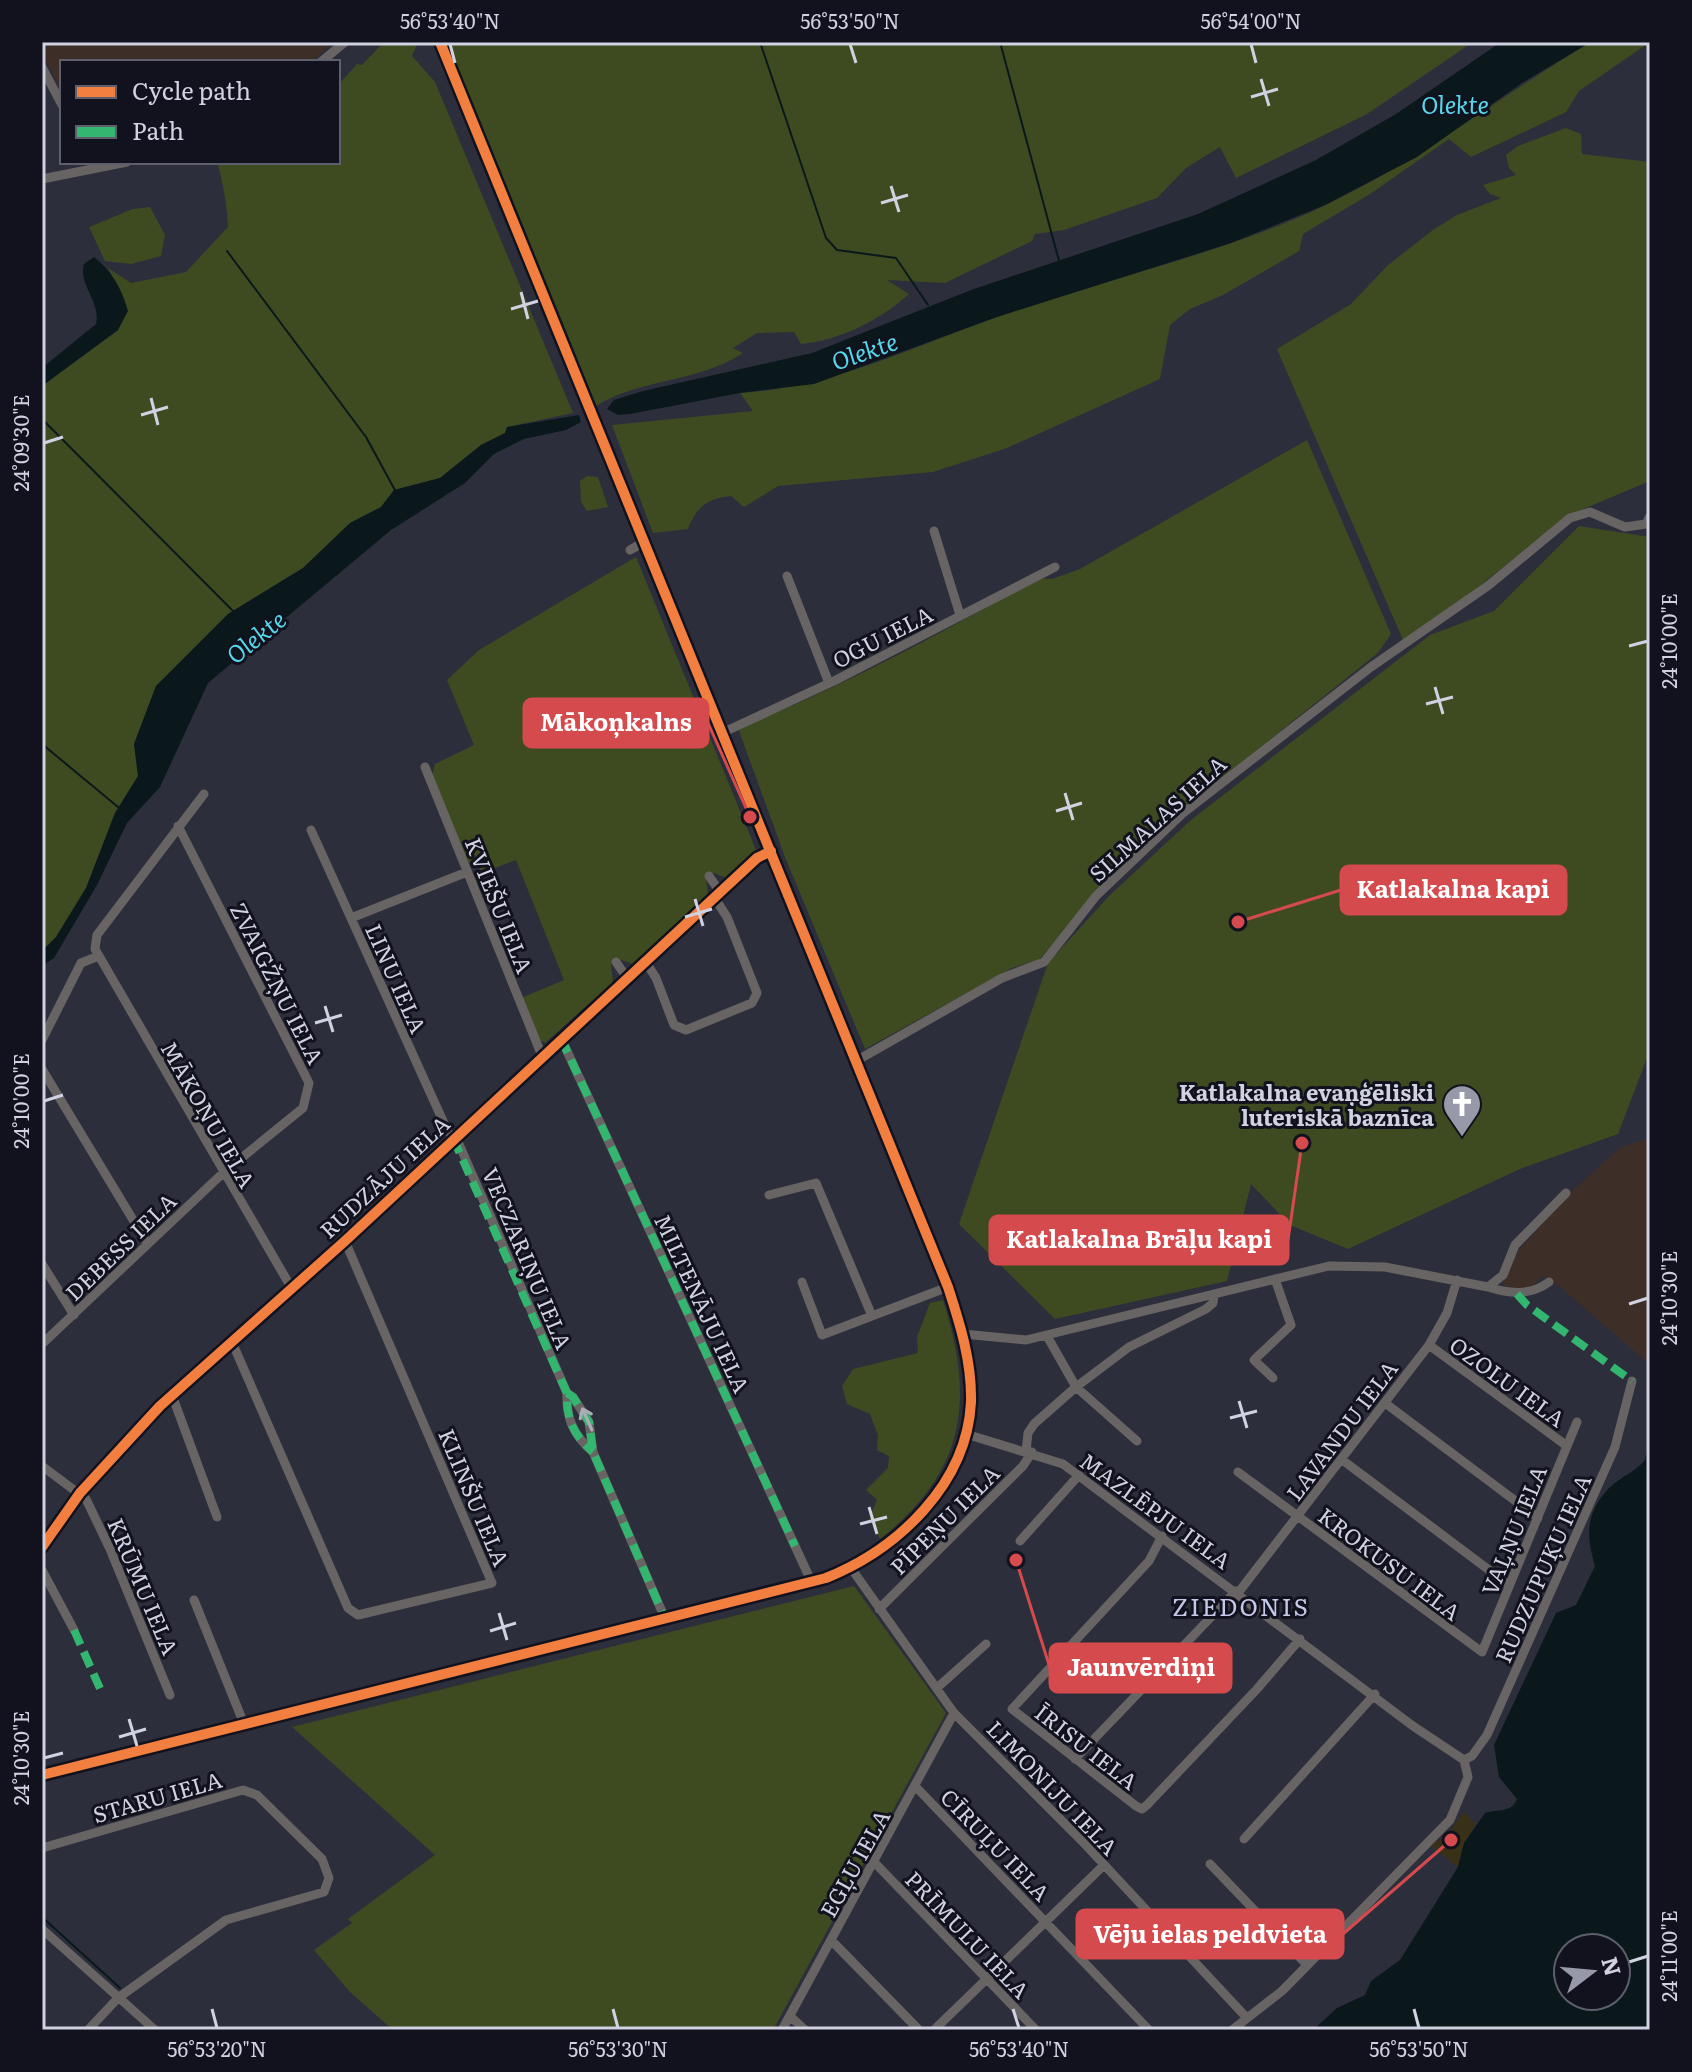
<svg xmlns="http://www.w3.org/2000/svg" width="1692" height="2072" viewBox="0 0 1692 2072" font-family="Literata,serif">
  <rect width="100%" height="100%" fill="#2d2e3b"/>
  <path fill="#3d2e27" d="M42,42H334L311,62H62V92L42,54Z
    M1650,1138V1365L1559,1286L1542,1276L1533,1287L1512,1289L1502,1284L1518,1251L1572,1191L1621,1147Z"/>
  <path fill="#3e4b21" d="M384,42H418L412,56L435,82L573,413L507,427L505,433L481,445L440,478L394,490L381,507L350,523L303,568L228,614L156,686L134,744L138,776L115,813L86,888L56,937L42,951V386L118,330L114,280L108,268L131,283L186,272L228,227C228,211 222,177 217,162H338V85L357,64L362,65Z
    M447,42H1473L1367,114L1236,178L1220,147L1186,168L1157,198L1064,230L1035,234L1032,241L945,283L887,280L909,294C880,320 841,340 801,344L794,332L757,333L733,348L743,353C700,382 638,379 596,406Z
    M1591,42H1650L1579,91L1566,112L1471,157L1449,139L1370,194L1303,234L1299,251L1223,295L1190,309L1170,325L1160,379L1007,448L933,472L778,486L744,507L731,496C707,499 697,506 688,529L653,533L612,425L753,411L740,393C830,388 910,348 994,318C1105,278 1222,255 1328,204C1421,159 1502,95 1591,42Z
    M1566,128L1581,134L1582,154L1650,162V481L1569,515L1463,599L1403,640L1277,349L1351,304L1388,265L1433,230L1457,215L1501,198L1490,194L1483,185L1516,175L1509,168L1506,155L1518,146Z
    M150,207L165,235L161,256L131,264L105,261L89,227L133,209Z
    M1307,440L1391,634L1378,653L1222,778L1213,781L1089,900L1040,959L1012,968L865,1049L785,857L738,728C843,687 940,634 1038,578L1052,579L1080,569Z
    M587,476L598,477L608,507L587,511L581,502L580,481Z
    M1579,526L1650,537V1050L1618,1134L1520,1169L1348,1249L1290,1225L1251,1184L1227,1281L1055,1319L959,1224L1048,963L1109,896L1191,820L1430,635L1494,611Z
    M636,557L756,850L726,878L714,873L706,878L708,894L633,964L618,959L611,964L613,982L545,1043L536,1038L521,998L564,980L516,860L482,873L477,884L483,898L474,878L481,871L479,865L466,862L432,776L435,764L474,745L447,680L479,650Z
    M943,1300C975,1401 966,1471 880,1539L869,1519L877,1500L866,1490L888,1468L889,1456L877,1450L878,1435L870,1414L847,1404L842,1386L853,1369L918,1353L917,1337L930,1303Z
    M854,1586L946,1713L773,2030H393L350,1992L314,1950L352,1923L348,1919L435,1855L292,1727Z"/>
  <path fill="#383117" d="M1464,1812L1476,1824L1464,1843L1458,1867L1430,1845L1445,1837Z"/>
  <path fill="#0a181c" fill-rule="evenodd" d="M1501,42H1591L1522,83L1417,157L1325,205L1231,243L997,317L814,384L740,393L630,414L618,415L607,409L614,400L643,391L812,353L971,290L1198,214L1316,160L1396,114Z
    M94,257C112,271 122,289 128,311L118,330L42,386V368L96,324C101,301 78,285 84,264Z
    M579,415L581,422L566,430L524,439L494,454L465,483L391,530L208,683L160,787L127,823L97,885L54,958L42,966V951L56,937L86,888L115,813L138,776L134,744L156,686L228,614L303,568L350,523L381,507L394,490L440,478L481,445L505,433L507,427Z
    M1650,1439V2030H1313L1337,2008L1365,1995L1371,1981L1400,1960L1458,1867L1464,1843L1485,1813C1497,1809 1512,1813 1517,1799L1499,1777L1494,1745L1556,1613L1576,1605L1595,1566C1586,1535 1585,1514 1609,1488C1620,1477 1635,1472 1645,1460ZM1616,1948V1996H1568V1948Z"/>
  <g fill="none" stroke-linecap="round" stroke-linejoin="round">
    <path stroke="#0a181c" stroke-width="2" d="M760,42L826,238L837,250L896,258L928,305
      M1000,42L1059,261
      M227,251L366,437L396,492
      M42,419L233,611
      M42,744L118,807
      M42,1917L120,1988"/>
    <path stroke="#676463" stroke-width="9" d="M321,62L345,42
      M42,67L62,105
      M42,179L127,162
      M934,531L960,615
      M630,550L646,541
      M787,576L829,683
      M724,732L834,681L1055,567
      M425,767L542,1056
      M204,794L97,935L95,949L292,1289
      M311,830L448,1132L459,1144L567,1393C566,1418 573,1435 593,1452
      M709,876L720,892
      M351,918L467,872
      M645,961L656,978L674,1025L686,1030L752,1003L757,993L727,917L714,897
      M616,962L627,978
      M561,1038L812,1583
      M42,1040L81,963L96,957
      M856,1061L1002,978L1044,962L1096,896L1182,814L1371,667L1489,585L1570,518L1590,512L1625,527L1646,524L1650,516
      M42,1069L147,1243
      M769,1195L816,1183L872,1316
      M42,1264L74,1315
      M802,1282L822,1335L948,1287
      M1488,1287C1510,1294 1530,1296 1549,1282
      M963,1334L1026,1340L1329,1266L1385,1267L1488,1287L1503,1275L1515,1245L1566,1193
      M1047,1336L1076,1387L1137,1441
      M232,1342L348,1608L358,1615L492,1583L345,1241
      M42,1344L223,1173L303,1108L309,1083L178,826
      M1429,1345L1567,1446
      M1273,1378L1254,1360L1291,1325L1275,1279
      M567,1393L573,1397L589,1422L593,1452L666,1621
      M172,1395L217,1517
      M1385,1403L1538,1518
      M966,1434L1063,1464L1413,1726L1464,1760
      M1026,1451L1028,1433L1034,1424L1076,1387L1129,1347L1206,1309L1213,1303L1214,1295
      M1341,1459L1509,1585
      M42,1466L86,1499L110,1549L170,1695
      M1238,1472L1482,1652L1577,1422
      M1162,1536L1149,1561L1012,1709L1136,1806L1142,1809L1147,1805L1257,1689L1300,1639
      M1020,1541L1079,1475
      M42,1547L80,1493L160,1406L345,1241L757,858L771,851
      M851,1568L954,1713L1082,1841L1246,2017
      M42,1570L74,1630
      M1238,1593L1429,1345L1447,1313L1457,1280
      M194,1600L244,1724
      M879,1609L1023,1466L1032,1452
      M938,1687L986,1644
      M1075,1759L1236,1591
      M1464,1760L1472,1756L1487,1735L1615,1447L1632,1381
      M916,1787L1149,2030
      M1244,1839L1375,1694
      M42,1848L243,1790L257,1795L322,1859L329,1878L324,1892L226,1920L118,1998L88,2030
      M875,1863L1036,2030
      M1210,1864L1306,1964
      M42,1929L155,2030
      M831,1940L919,2030
      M790,2016L805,2030
      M782,2030L954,1713
      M934,2030L1104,1865
      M1232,2030L1282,1991L1450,1820L1468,1777L1464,1760"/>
    <path stroke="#6a6767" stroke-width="14" d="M42,1775L826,1578C898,1549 967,1484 971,1402C972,1362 960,1324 948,1287L440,42"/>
    <path stroke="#33b770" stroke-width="8" stroke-dasharray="16 8" stroke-linecap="butt" d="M561,1038L795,1546
      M453,1138L567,1393C566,1418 573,1435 593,1452
      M1517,1294L1527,1305L1632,1381
      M567,1393L573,1397L589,1422L593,1452L666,1621
      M74,1630L102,1693"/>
    <g stroke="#11121d" stroke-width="15">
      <path id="cycleway" d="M42,1547L80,1493L160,1406L345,1241L757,858L771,851
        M42,1775L826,1578C898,1549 967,1484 971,1402C972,1362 960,1324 948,1287L440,42"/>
    </g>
    <use href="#cycleway" stroke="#f27e40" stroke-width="10"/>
  </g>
  <defs><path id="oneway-shaft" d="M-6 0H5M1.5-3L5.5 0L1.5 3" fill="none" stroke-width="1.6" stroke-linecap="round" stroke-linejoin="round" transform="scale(2)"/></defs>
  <use stroke="#abacb6" href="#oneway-shaft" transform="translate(587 1419) rotate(-114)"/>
  <path fill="none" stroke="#d0d2e2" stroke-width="3" d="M450,44L455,63M850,44L856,63M1251,44L1256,63M1261,79L1269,106M1251,97L1278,89M891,186L899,212M881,203L908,195M521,292L528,319M511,309L538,301M151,398L158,425M141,415L168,407M44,443L63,437M1629,646L1648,641M1435,687L1443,714M1426,704L1453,697M1065,793L1073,820M1056,811L1082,803M695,899L703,926M685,917L712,909M325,1006L333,1032M315,1023L342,1015M44,1101L63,1095M1629,1304L1648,1298M1239,1401L1247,1428M1230,1418L1257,1411M869,1507L877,1534M860,1524L887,1517M499,1613L507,1640M490,1631L516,1623M129,1719L137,1746M119,1737L146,1729M44,1758L63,1753M1629,1962L1648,1956M212,2009L217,2028M613,2009L618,2028M1013,2009L1019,2028M1414,2009L1419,2028"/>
  <defs>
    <g id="church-pin" transform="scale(2)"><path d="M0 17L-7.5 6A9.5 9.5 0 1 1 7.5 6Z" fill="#9799a8" stroke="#11121d"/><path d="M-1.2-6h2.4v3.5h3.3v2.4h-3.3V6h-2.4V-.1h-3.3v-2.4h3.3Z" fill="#fff"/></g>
  </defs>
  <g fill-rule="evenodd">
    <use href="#church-pin" x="1462" y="1104"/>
  </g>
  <g text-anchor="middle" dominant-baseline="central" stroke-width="6" stroke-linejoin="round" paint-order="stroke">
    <g font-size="22" fill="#d0d2e2" stroke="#11121d">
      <text transform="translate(882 636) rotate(-27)">OGU IELA</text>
      <text transform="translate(1157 818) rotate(-42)">SILMALAS IELA</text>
      <text transform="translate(500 905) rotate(68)">KVIEŠU IELA</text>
      <text transform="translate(397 978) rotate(66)">LINU IELA</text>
      <text transform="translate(278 983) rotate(63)">ZVAIGŽŅU IELA</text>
      <text transform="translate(209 1114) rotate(60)">MĀKOŅU IELA</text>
      <text transform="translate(384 1176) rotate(-43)">RUDZĀJU IELA</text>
      <text transform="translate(120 1246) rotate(-44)">DEBESS IELA</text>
      <text transform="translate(528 1258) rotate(67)">VECZARIŅU IELA</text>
      <text transform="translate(703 1303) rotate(65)">MILTENĀJU IELA</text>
      <text transform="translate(1508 1381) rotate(36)">OZOLU IELA</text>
      <text transform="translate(1341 1430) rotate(-53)">LAVANDU IELA</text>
      <text transform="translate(475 1497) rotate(67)">KLINŠU IELA</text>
      <text transform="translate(1156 1510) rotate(36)">MAZLĒPJU IELA</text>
      <text transform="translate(944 1519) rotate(-45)">PĪPEŅU IELA</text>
      <text transform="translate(1513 1530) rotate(-68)">VAĻŅU IELA</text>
      <text transform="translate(1390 1563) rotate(37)">KROKUSU IELA</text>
      <text transform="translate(1542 1568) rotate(-66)">RUDZUPUĶU IELA</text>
      <text transform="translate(144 1586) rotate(67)">KRŪMU IELA</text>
      <text transform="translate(1087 1746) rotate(38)">ĪRISU IELA</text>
      <text transform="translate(1053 1787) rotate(46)">LIMONIJU IELA</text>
      <text transform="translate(157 1796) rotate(-16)">STARU IELA</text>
      <text transform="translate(996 1844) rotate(46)">CĪRUĻU IELA</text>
      <text transform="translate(854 1863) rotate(-61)">EGĻU IELA</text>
      <text transform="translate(968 1934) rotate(46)">PRĪMULU IELA</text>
    </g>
    <g font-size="22" font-weight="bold" fill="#d0d2e2" stroke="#11121d" text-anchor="end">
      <text x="1434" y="1091">Katlakalna evaņģēliski<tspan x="1434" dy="25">luteriskā baznīca</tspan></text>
    </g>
    <g font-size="24" font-style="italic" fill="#55d8eb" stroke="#11121d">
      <text x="1455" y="103">Olekte</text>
      <text transform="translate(864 350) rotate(-19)">Olekte</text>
      <text transform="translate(255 636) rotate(-39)">Olekte</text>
    </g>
    <g font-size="24" letter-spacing="2" fill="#c5c7e8" stroke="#11121d">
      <text x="1241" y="1605">ZIEDONIS</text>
    </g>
  </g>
  <path fill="none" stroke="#d54a4d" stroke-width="3" d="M750 817L708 723M1238 922L1341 890M1302 1143L1288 1240M1016 1560L1050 1668M1451 1840L1343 1934"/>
  <g fill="#d54a4d" stroke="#11121d" stroke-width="3">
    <circle cx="750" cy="817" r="8"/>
    <circle cx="1238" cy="922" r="8"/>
    <circle cx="1302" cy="1143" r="8"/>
    <circle cx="1016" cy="1560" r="8"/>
    <circle cx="1451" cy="1840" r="8"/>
  </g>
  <g fill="#d54a4d" stroke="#d54a4d" stroke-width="3">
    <rect x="524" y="699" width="184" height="48" rx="8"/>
    <rect x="1341" y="866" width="225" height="48" rx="8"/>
    <rect x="990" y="1216" width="298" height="48" rx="8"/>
    <rect x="1050" y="1644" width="181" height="48" rx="8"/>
    <rect x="1077" y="1910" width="266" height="48" rx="8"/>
  </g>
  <g font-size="24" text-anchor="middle" font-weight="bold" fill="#fff">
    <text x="616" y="731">Mākoņkalns</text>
    <text x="1453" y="898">Katlakalna kapi</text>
    <text x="1139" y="1248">Katlakalna Brāļu kapi</text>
    <text x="1141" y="1676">Jaunvērdiņi</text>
    <text x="1210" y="1943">Vēju ielas peldvieta</text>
  </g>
  <rect width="1692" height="2072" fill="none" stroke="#11121d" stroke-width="88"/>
  <rect x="60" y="60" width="280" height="104" fill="#11121d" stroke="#5d5f6c" stroke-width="2"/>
  <rect x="76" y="86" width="40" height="12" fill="#f27e40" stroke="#5d5f6c" stroke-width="2"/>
  <text x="132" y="100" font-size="24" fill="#d0d2e2">Cycle path</text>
  <rect x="76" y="126" width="40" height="12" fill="#33b770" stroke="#5d5f6c" stroke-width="2"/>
  <text x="132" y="140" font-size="24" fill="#d0d2e2">Path</text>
  <g transform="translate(1592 1972) rotate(74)"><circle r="38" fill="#11121d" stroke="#5d5f6c" stroke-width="2"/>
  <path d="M0-6L14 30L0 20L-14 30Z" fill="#9799a8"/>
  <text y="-12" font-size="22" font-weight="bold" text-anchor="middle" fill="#d0d2e2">N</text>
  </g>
  <rect x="44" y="44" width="1604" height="1984" fill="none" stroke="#d0d2e2" stroke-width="3"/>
  <g font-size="20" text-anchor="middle" fill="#d0d2e2">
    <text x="450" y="29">56°53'40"N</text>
    <text x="850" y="29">56°53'50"N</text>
    <text x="1251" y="29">56°54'00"N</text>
    <text transform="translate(22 443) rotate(-90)" y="7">24°09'30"E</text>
    <text transform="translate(1670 641) rotate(-90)" y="7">24°10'00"E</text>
    <text transform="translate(22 1101) rotate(-90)" y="7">24°10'00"E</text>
    <text transform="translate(1670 1298) rotate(-90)" y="7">24°10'30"E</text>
    <text transform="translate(22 1758) rotate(-90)" y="7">24°10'30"E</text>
    <text transform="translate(1670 1956) rotate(-90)" y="7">24°11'00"E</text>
    <text x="217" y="2057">56°53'20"N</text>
    <text x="618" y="2057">56°53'30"N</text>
    <text x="1019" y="2057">56°53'40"N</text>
    <text x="1419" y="2057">56°53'50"N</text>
  </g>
</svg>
